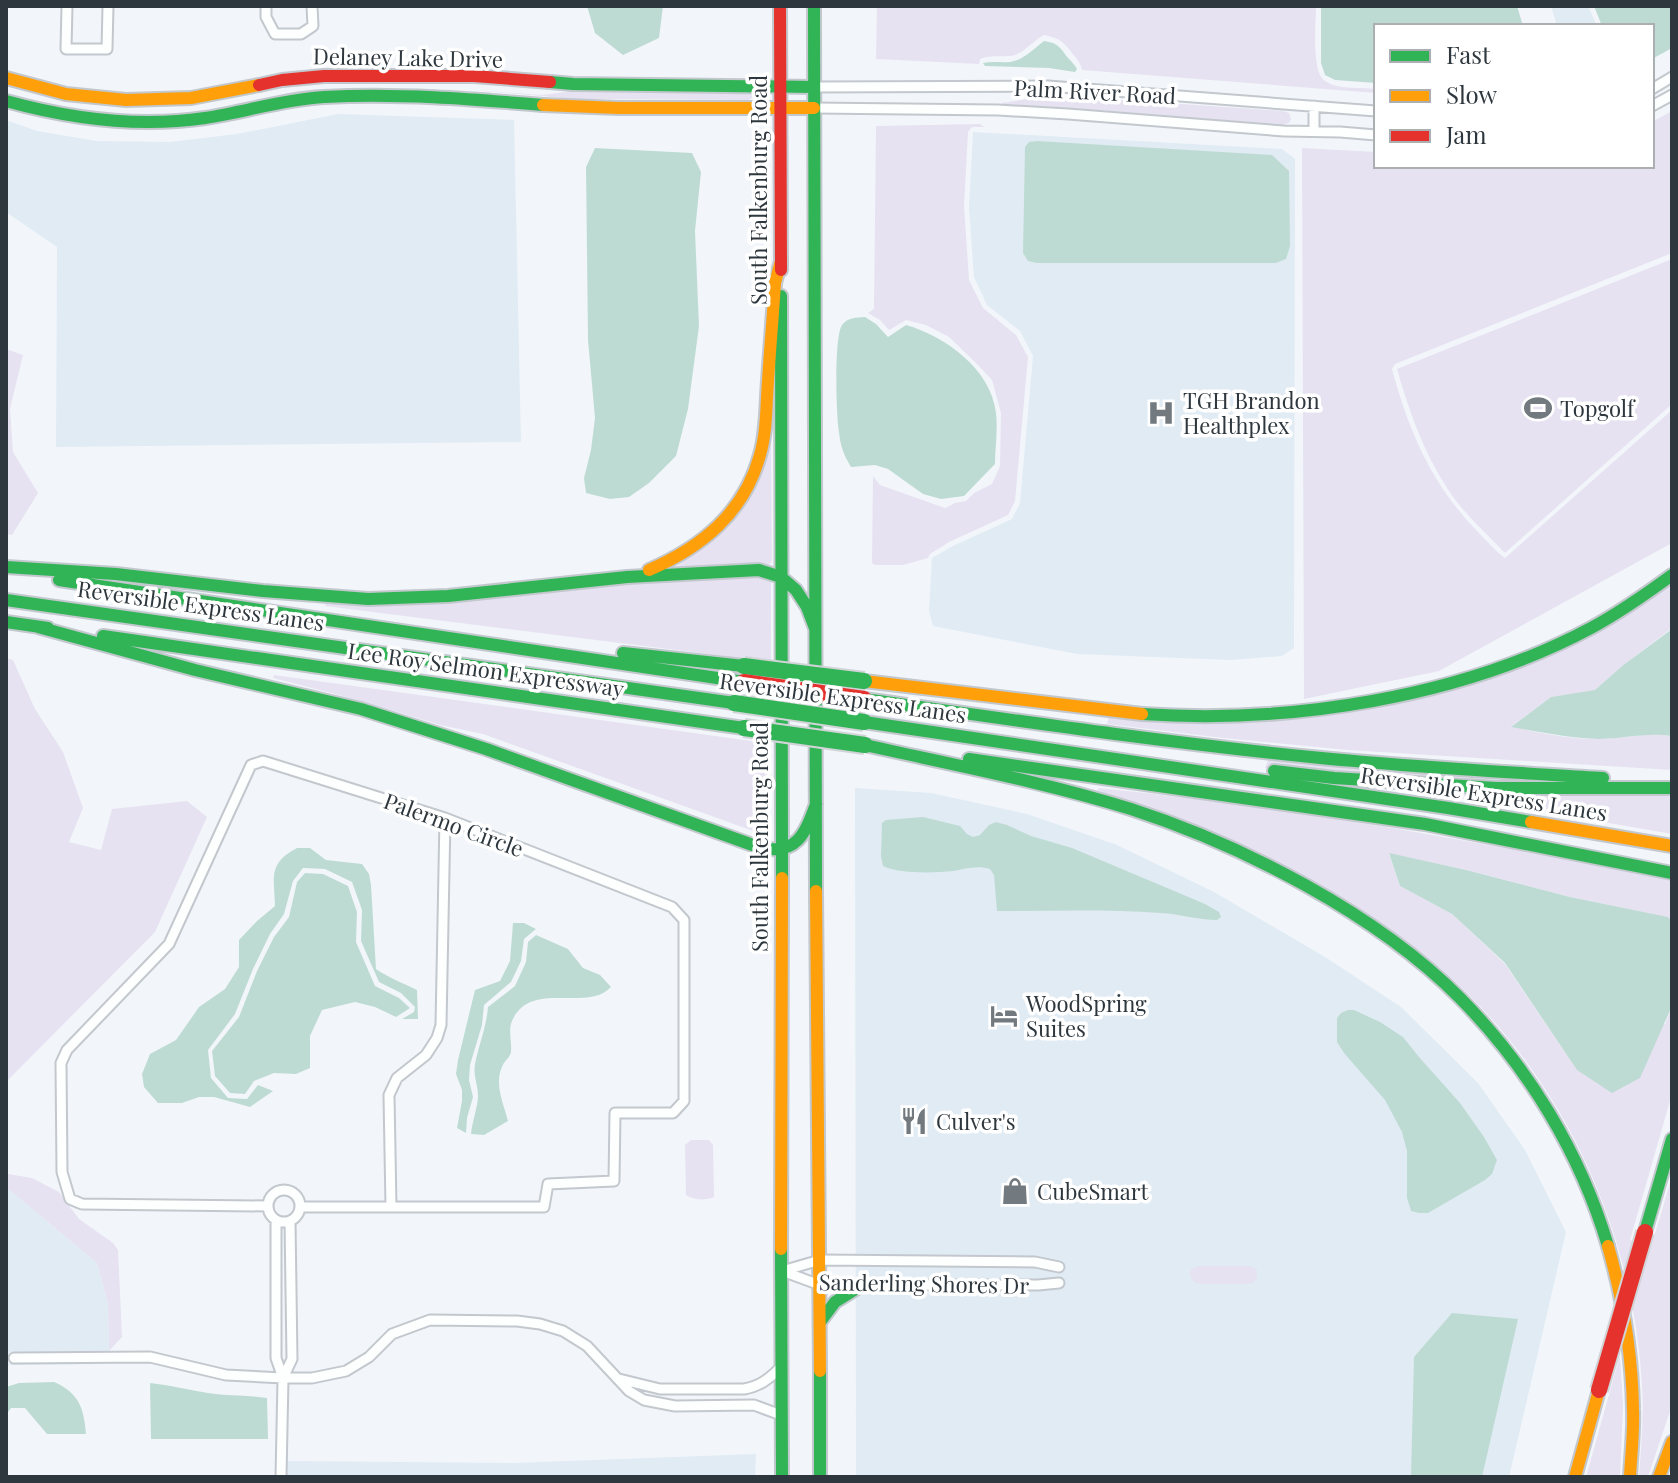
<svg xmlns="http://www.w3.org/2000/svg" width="1678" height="1483" viewBox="0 0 1678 1483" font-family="'Playfair Display',serif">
  <rect width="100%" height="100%" fill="#f2f6fa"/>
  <path fill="#e1ebf4" d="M1551,6H1588L1597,26H1557Z
    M338,114L514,120L521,442L56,447L57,247L6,212V120L37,131L96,141L170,142L237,134Z
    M973,132L1282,149L1295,159L1294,648L1282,656L1231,660L1077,654L933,626L929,611L932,558L951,547L1012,519L1020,503L1033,356L1020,331L987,305L974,277L969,207Z
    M855,788L931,793L1027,814L1117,845L1214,892L1325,957L1401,1007L1478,1083L1525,1150L1566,1232L1509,1477H856Z
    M6,1187L97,1263L108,1304L109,1351L9,1352L8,1364H109L6,1365Z
    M756,1454L755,1477H287V1461L514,1463Z"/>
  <path fill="#e6e2f1" d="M877,6H1316C1316,22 1311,72 1325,81C1338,90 1361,87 1376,89V93L1082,70C1080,61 1077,60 1072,53C1064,42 1059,38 1044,35C1034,40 1026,51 1015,55C1004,58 992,54 980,59L979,64L876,59Z
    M473,90L543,95L572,91L751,92L754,97L749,100L574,99Z
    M1051,95L1283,111L1289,113L1291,119L1289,123L1282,125L1071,108L1002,105V103Z
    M1672,111V253L1395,364L1392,369C1409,432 1432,485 1478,532C1487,541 1495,551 1505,558L1672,410V543L1439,671L1304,699L1302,148L1376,152V166H1652V122Z
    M980,124L984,127H972L968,132L964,206L969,280L983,308L1016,335L1028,357L1015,501L1008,515L949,542L930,554L928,558L903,565H875L872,563L873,476L880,485L945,508L955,503L966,501L974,493L992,484L1000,466L1001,413L992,380L976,363L949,337L926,325L906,320L889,330L880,320L868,313L874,309L876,126Z
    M1672,259V404L1505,553C1485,532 1462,512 1447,488C1423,451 1409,411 1397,369Z
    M6,349L23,355L10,409L13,452L38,493L12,535L6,534Z
    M771,425L772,561L769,565L670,572L724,529Z
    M735,576L771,579V662L325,606L326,603Z
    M1672,581V628L1622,666L1594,691L1551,697L1512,726C1540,734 1572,739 1601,739C1625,738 1648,732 1672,736V770L1348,750L1223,738L1107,724L1109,716L1192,721L1473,681Z
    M6,658L13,660L35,709L63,752L83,808L69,842L101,850L112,809L187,801L207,817L155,932L6,1082Z
    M274,675L766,743L768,767V830L759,833L483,734L440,725L358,700L273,678Z
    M1268,760L1600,790L1672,793V834L1528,809L1265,768Z
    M1098,788C1291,807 1482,842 1672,881V921L1667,917L1570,897L1466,870L1389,854L1400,886L1452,914L1505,964L1577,1070L1665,1024L1672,1006V1094L1630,1240L1651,1247L1672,1176V1405L1648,1477H1639C1641,1447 1644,1417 1642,1386C1633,1226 1561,1073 1440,968C1415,947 1388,929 1361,911C1277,857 1193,822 1098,791Z
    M691,1140H709L713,1145L714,1197C706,1201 693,1200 686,1195L685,1145Z
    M6,1155L8,1174L32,1178L59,1192L79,1219L113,1243L118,1250L122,1337L109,1351L108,1304L97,1263L6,1187Z
    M1199,1266H1250L1257,1270C1257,1277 1257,1281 1251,1284H1199C1188,1281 1186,1268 1199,1266Z
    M1620,1355L1623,1406L1620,1477H1586Z"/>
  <path fill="#bedbd3" d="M587,6H663L659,38L623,55L595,33Z
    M1321,6H1517L1523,26H1376V83L1335,80L1325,75L1321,63Z
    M1594,6H1672V48L1652,59V26H1602Z
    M1044,41C1059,43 1060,48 1069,59C1072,62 1075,65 1077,69L1075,72L1049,68L985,66L983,63C992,61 1001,63 1010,62C1024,60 1033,49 1044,41Z
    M1037,141L1272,155L1289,171L1290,246L1286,259L1276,263H1037L1028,261L1023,253L1025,147L1029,142Z
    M595,148L692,153L701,172L695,231L699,326L688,409L676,456L649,483L629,497L610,499L586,493L584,478L591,450L595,418L588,340L586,167Z
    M865,317L876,324L888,337L906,325C945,336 991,369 996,413C998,430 995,448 995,464L964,496L941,499L923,494L888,469L875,465L851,467C844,456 840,445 839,432C836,414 834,337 842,325C848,317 856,318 865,317Z
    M1672,629V736C1647,732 1623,739 1598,739C1569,738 1540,732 1511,727L1551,697L1595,690L1622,666Z
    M923,817L960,826L967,834L973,837L980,835L989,825L996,822L1007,825L1031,836L1072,848L1160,885L1205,904L1219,912L1221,917L1217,920C1198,920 1180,914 1161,913C1106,909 1051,911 997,911L994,875L990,869C977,865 966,869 953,871C935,873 899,874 883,866L881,856L882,823L886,820Z
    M297,848H310L326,860L362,864L369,874L371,885L376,969C389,978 403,983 417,990L418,1019H402L414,1012L415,1007L401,993L379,982L361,941L362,910L352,882L325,869L303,868L293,881L284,914L270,934L253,969L235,1014L208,1050L211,1078L228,1098L247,1099L258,1085L273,1091L250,1107L214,1097H199L182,1103H158L144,1087L142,1074L150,1054L176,1040L199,1007L225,989L239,967V940L257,921L275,906C274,877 268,863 297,848Z
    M1389,853L1466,870L1570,897L1668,917L1672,921V1006L1640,1078L1612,1093L1577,1070L1505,963L1452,914L1400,886Z
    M305,873L323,874L348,886L357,912L356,942L375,986L399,998L410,1008L396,1017L375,1007L355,1002L322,1010L310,1036V1068L296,1074L274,1073L254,1081L245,1094L230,1093L215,1076L212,1051L239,1017L257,971L274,937L289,917L297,882Z
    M513,923H524L536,929L524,939L521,961L511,982L484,1005L482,1025L470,1065L469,1080L473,1097L467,1118L466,1133L457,1128L462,1101V1090L456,1074L458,1060L475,990L500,981L510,961Z
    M536,935L568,949L583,968L600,975L611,987C587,1013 530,979 512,1021C508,1029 512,1042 511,1052C510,1058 504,1061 502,1067C494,1084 504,1105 508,1121L484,1135L471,1134C472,1122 478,1106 478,1096C478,1085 473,1076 475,1064C479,1044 486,1029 488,1007L515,986L526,962L528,942Z
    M1348,1010H1354L1380,1022L1403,1037L1419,1057L1460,1103L1484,1137L1497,1160L1492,1174L1485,1180L1428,1213H1419L1411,1211L1407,1198V1151L1402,1132L1385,1100L1344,1053L1337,1042V1018L1341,1013Z
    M1452,1313L1518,1319L1482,1477H1411L1414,1357Z
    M54,1382C79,1393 84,1408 86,1434H47L25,1408H11L6,1415V1387L19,1383Z
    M150,1383C170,1385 189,1390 208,1393C228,1396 248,1395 267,1398L268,1439H151Z"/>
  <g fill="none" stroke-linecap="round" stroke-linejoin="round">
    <g stroke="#c2c8cd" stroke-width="13">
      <path id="street" d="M67,6L66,49H107L108,6
        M266,6V17L275,34H301L313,26L312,6
        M814,87L1048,86L1376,111
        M1652,89L1672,77
        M1652,106L1672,95
        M814,108L998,110L1068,114L1284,131L1340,132L1376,135
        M1314,131V106
        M268 1206a16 16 0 1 1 32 0a16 16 0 1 1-32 0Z
        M267,1206L82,1204L70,1199L62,1172L61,1063L67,1050L169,944L251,765L263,761L445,818L672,907L684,920V1101L673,1113H615L614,1181L548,1184L544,1207H300
        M391,1207L389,1095L397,1078L426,1055L437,1038L441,1025L445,818
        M276,1220V1358L283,1378L281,1477
        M782,1271L820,1285H1038L1059,1283
        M782,1271L820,1260L1035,1262L1059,1267
        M14,1358L150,1357L226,1375L283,1378H312L346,1371L369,1357L392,1334L430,1320L517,1321L540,1324L563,1331L587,1346L629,1391L644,1400L675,1406L754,1405L781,1415
        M283,1378L292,1359L290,1221
        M619,1379L660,1389H744C761,1386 770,1378 782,1366"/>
    </g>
    <g stroke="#c2c8cd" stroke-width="16">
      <path id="fast" d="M814,6L816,891
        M550,82L573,84L814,87
        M6,101C71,119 137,128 205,118C245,112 284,99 324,97C397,93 471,99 543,105
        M781,296L782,878
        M6,567L116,574L263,591L368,599L448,596L627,577L759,570L781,577L796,590L807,607L815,628
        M59,580L744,682
        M6,600L734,703
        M6,622L48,628
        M38,627L195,670L361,709L486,749L761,848C797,855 805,834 816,804
        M103,636L744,728
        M623,653L744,666
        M864,699C1013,720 1162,742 1311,757C1408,767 1506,772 1603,778
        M1142,714C1289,724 1460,698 1591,628C1619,613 1646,594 1672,575
        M864,722L1448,808L1531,822
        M865,745C954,765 1044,782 1131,809C1242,845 1377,914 1460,998C1528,1067 1580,1152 1608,1246
        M969,759L1425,824L1672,873
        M1274,771L1334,778L1496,788H1672
        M1645,1232L1672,1139
        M781,1249L782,1477
        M820,1322L835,1302L862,1285
        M820,1371V1477"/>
    </g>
    <g stroke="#c2c8cd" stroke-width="16">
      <path id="slow" d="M6,78L66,94L126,100L191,98L259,85
        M543,105L618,108H814
        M649,570C702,547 744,513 760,455C767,431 766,406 768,381C770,349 773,316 775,283L781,261
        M864,681L1142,714
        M1531,822L1672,846
        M816,891L820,1371
        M1608,1246C1623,1299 1632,1354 1633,1409C1634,1432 1631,1455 1630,1477
        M781,1249L782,878
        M1575,1477L1599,1390
        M1659,1477L1672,1442"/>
    </g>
    <g stroke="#c2c8cd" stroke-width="16">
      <path id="jam" d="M780,6L781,270
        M259,85L282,80L324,76H474L550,82"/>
    </g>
    <use href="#street" stroke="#fdfefe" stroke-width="9"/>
    <use href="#fast" stroke="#30b455" stroke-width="12"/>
    <use href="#slow" stroke="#ff9f0a" stroke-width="12"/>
    <use href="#jam" stroke="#e5322d" stroke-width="12"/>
    <g stroke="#d0d4d7" stroke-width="20" stroke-linecap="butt">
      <path id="fast-bridge" d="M744,666L864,681
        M734,703L864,722
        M744,728L865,745"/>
    </g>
    <g stroke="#d0d4d7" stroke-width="20" stroke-linecap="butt">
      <path id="jam-bridge" d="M744,682L864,699
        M1599,1390L1645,1232"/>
    </g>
    <use href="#fast-bridge" stroke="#30b455" stroke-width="16"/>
    <use href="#jam-bridge" stroke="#e5322d" stroke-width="16"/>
  </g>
  <defs>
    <g id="stadium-bare" transform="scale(2.16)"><path d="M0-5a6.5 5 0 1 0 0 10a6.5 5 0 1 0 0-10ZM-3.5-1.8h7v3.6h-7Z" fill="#737a7f" stroke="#fff" stroke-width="2.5" paint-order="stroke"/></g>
    <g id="hospital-bare" transform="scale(2.16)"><path d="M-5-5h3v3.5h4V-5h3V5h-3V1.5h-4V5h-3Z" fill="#737a7f" stroke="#fff" stroke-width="2.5" paint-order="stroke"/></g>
    <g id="hotel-bare" transform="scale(2.16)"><path d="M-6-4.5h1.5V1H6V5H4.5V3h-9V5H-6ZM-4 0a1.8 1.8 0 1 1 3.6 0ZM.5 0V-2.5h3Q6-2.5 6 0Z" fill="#737a7f" stroke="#fff" stroke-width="2.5" paint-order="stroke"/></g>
    <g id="restaurant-bare" transform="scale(2.16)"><path d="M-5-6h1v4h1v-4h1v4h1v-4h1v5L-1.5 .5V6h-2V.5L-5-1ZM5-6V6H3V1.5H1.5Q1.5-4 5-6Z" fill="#737a7f" stroke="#fff" stroke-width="2.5" paint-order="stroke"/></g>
    <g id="shop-bare" transform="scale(2.16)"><path d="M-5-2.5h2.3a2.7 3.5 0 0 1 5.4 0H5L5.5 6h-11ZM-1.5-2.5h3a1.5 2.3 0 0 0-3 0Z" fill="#737a7f" stroke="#fff" stroke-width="2.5" paint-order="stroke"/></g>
  </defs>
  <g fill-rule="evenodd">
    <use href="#stadium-bare" x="1538" y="408"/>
    <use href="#hospital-bare" x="1161" y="413"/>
    <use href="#hotel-bare" x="1004" y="1016"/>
    <use href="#restaurant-bare" x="914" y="1121"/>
    <use href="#shop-bare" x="1015" y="1191"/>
  </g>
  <g text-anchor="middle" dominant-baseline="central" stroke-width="7" stroke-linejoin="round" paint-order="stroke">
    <g font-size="22" fill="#2e373d" stroke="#fff">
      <text transform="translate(408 57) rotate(1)">Delaney Lake Drive</text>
      <text transform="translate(1095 91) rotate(3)">Palm River Road</text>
      <text transform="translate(758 190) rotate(-90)">South Falkenburg Road</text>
      <text transform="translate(201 605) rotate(8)">Reversible Express Lanes</text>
      <text transform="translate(486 669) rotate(8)">Lee Roy Selmon Expressway</text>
      <text transform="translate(843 697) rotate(8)">Reversible Express Lanes</text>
      <text transform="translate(1484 793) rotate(9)">Reversible Express Lanes</text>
      <text transform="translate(454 824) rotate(20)">Palermo Circle</text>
      <text transform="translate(759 837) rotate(-90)">South Falkenburg Road</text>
      <text transform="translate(924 1283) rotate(1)">Sanderling Shores Dr</text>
    </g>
    <g font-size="22" fill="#2e373d" stroke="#fff" text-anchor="start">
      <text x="1183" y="400">TGH Brandon<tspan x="1183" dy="25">Healthplex</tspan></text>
      <text x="1560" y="408">Topgolf</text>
      <text x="1026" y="1003">WoodSpring<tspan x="1026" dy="25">Suites</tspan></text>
      <text x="936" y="1121">Culver's</text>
      <text x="1037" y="1191">CubeSmart</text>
    </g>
  </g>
  <rect width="1678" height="1483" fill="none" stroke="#2e373d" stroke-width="16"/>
  <rect x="1374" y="24" width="280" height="144" fill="#ffffff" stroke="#abafb1" stroke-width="2"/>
  <rect x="1390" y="50" width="40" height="12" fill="#30b455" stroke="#abafb1" stroke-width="2"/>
  <text x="1446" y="64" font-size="24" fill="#2e373d">Fast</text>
  <rect x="1390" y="90" width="40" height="12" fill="#ff9f0a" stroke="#abafb1" stroke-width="2"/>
  <text x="1446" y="104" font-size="24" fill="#2e373d">Slow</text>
  <rect x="1390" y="130" width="40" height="12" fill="#e5322d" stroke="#abafb1" stroke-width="2"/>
  <text x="1446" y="144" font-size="24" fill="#2e373d">Jam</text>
</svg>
